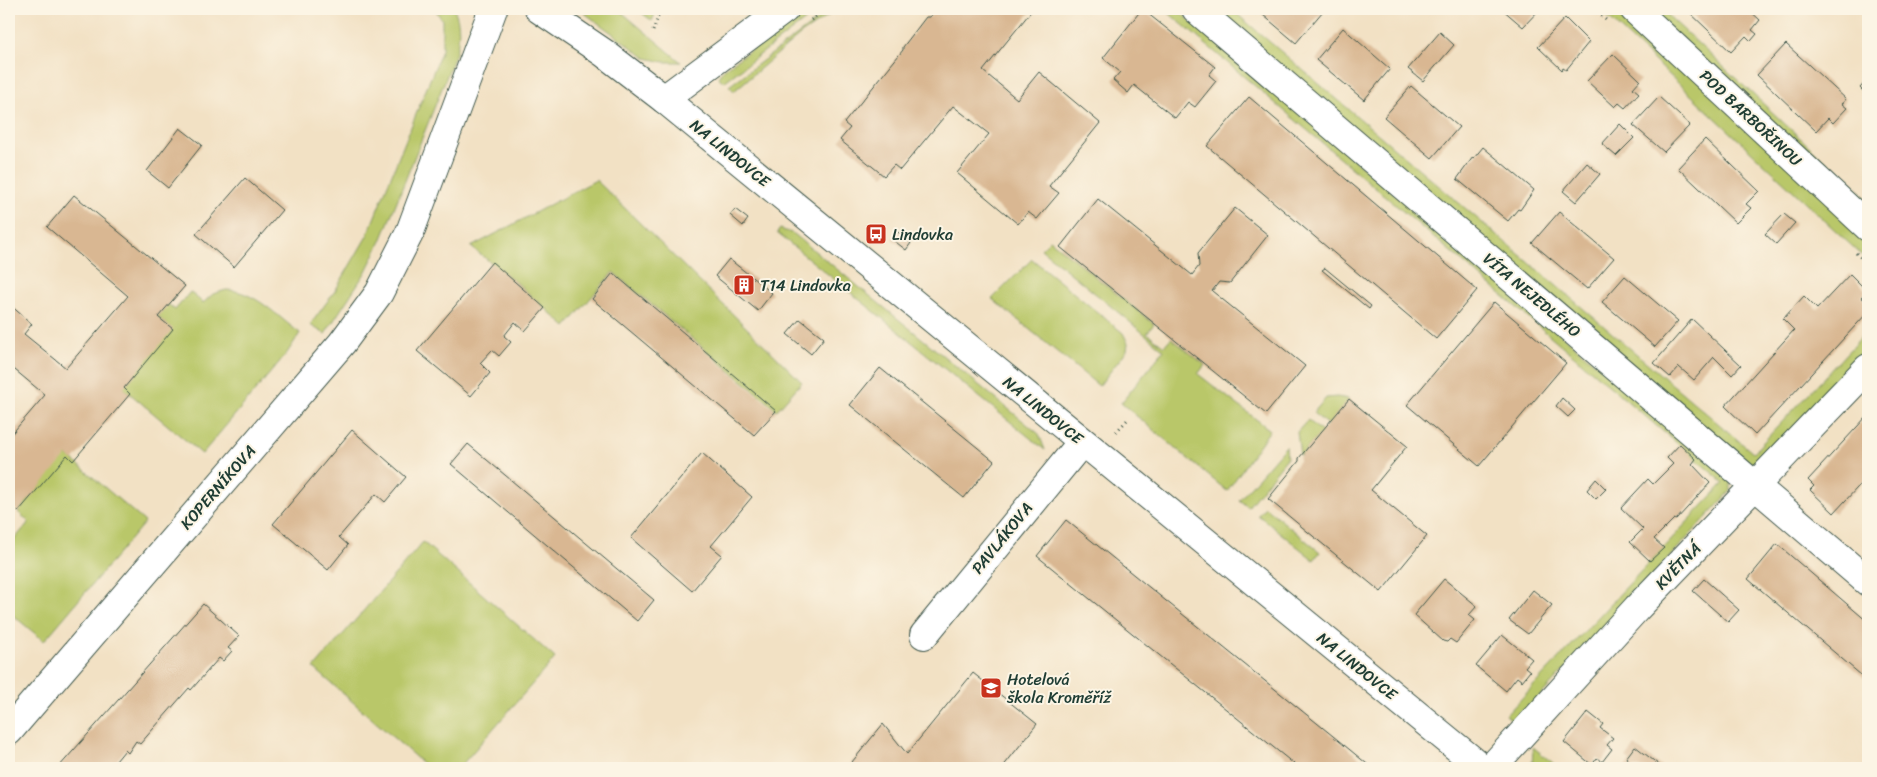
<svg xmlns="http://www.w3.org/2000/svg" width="1877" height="777" viewBox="0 0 1877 777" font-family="Sriracha,sans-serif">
  <rect width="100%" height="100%" fill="#fcf5e5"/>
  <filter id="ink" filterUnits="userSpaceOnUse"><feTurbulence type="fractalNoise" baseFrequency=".02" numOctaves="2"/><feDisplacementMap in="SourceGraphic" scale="10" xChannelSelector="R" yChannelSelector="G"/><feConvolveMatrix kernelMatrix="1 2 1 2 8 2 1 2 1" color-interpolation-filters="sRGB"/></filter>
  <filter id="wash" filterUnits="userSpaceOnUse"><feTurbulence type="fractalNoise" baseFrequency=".0096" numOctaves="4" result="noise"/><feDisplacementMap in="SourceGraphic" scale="20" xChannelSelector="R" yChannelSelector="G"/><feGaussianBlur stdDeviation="1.12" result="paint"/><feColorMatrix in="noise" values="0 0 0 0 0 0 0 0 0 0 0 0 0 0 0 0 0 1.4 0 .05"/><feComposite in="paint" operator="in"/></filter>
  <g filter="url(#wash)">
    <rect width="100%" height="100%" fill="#f2e1c4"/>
    <path fill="#b9c769" stroke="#6c824e" d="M435,9H454C461,23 459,38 456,53L381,241L365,273L325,334L310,325L335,291L367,236L442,50V20Z
      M579,9H618L681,62H664L646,58Z
      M637,9H657L652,21Z
      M809,9H820L724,82L718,77L724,69Z
      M832,9H838L801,34L734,91L729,86Z
      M1164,9H1176L1731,478V491L1515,723L1506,715L1724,483Z
      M1209,9H1231L1753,453L1868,330V350L1766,458L1755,463H1746Z
      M1599,9H1621L1868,238V261Z
      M1643,9H1661L1868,201V217Z
      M596,180L802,382L777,410L613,272L566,327L516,282L471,247Z
      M780,229L794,234L1039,434L1045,450L777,233Z
      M1050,240L1154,324L1147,333L1164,346L1171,338L1205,365L1198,374L1270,430L1227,491L1121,403L1164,350L1041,249Z
      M1032,259L1123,333L1128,343L1127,350L1099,386L992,299Z
      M226,290C254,290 278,317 300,333L287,353L202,454L122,387L171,328L158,317L168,304L175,310L190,292L203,303L213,294Z
      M1337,397L1349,399L1328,425L1313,413L1326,398Z
      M1308,420L1322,432L1300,456L1297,432Z
      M1286,446L1287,458L1248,507L1239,500Z
      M66,454L145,522L44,641L9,612V546L29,522L18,512Z
      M1265,507L1320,552L1314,560L1258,515Z
      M423,542L555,658L459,768H428L314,668Z
      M1533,747L1559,768H1532Z"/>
    <g id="blocks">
      <path fill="#d9b792" d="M936,9H1033L983,71L1017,99L1039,72L1100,123L1049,186L1059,193L1037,219L1028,212L1018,224L957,173L989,134L953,106L900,170L894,165L884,176L840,140L850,128L844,123L903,50V47L926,17H930Z
        M1142,9L1215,67L1209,75L1216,81L1195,107L1188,102L1175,118L1134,85L1128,93L1113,80L1120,72L1103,58Z
        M1256,9H1320L1323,11L1296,43Z
        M1502,9H1540L1523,27Z
        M1686,9H1748L1760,20L1752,30L1757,34L1751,41L1746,36L1731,52Z
        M1565,18L1589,42L1566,70L1563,68L1562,70L1538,47Z
        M1343,28L1390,69L1364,100L1316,60Z
        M1440,32L1454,45L1423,81L1408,69Z
        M1786,44L1846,99L1842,104L1847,108L1833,123L1828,118L1816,131L1757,75Z
        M1613,54L1640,80L1633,88L1639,93L1625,108L1619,103L1615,107L1587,81Z
        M1868,79V96L1860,88Z
        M1411,86L1459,127L1432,158L1384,117Z
        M1249,97L1477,290L1436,339L1207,146Z
        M1659,97L1690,125L1664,152L1633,125Z
        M1620,124L1634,138L1616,156L1602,144Z
        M180,128L202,145L168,188L147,171Z
        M1705,139L1759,191L1746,204L1751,208L1736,223L1678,168Z
        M1483,147L1534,190L1520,210L1518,209L1508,221L1457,179L1473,157L1474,158Z
        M1587,163L1600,174L1576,202L1563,191Z
        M245,178L282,210L234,267L196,234Z
        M74,195L185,286L158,317L173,329L124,388L130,394L73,461L67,455L18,512L13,507L9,513V437L45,395L9,365V304L32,324L24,334L66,368L128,296L47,227Z
        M1098,199L1192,275L1199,266L1198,253L1235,208L1268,235L1230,283L1219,282L1212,291L1305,366L1266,414L1060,247Z
        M735,209L748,219L743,226L730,215Z
        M1559,212L1614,258L1587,289L1532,243Z
        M1784,214L1795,223L1776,244L1765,234Z
        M898,232L911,243L906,250L892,239Z
        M729,259L772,293L758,311L715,276Z
        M492,262L545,308L525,331L515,322L504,336L511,342L499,356L492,350L480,363L490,373L471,396L417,351Z
        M1325,268L1371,306L1369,309L1322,270Z
        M613,273L776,411L754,435L592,299Z
        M1850,274L1867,291L1861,297L1868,303V312L1755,435L1725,406L1794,330L1783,319L1804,296L1817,309Z
        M1625,276L1678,321L1655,347L1602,302Z
        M1494,302L1566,363L1479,466L1407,405Z
        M800,319L824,338L811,354L787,334Z
        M1692,319L1741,365L1732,375L1714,357L1694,380L1679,367L1670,377L1654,363Z
        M880,368L994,461L964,498L850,405Z
        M1562,398L1575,410L1568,417L1556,406Z
        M1349,399L1407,446L1371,490L1427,536L1381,592L1268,499L1299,461V458Z
        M1868,415V476L1834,513L1810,490L1814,486L1808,480Z
        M352,430L406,477L385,502L376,494L339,537L348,545L328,570L273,524Z
        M468,444L654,600L637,621L451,464Z
        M1680,444L1696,459L1692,464L1710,483L1676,520L1674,519L1654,539L1664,548L1650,561L1630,542L1643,529L1621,508L1648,479L1653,484L1673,464L1667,458Z
        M702,453L752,497L711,546L722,555L692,591L631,538Z
        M1596,479L1606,489L1596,499L1587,490Z
        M1066,520L1333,736L1372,768H1299L1159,655L1037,556Z
        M1777,544L1868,622V681L1748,579Z
        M1444,579L1477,606L1469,615L1475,620L1456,643L1450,639L1447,642L1443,641L1414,615Z
        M1704,579L1739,610L1728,622L1693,591Z
        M1533,590L1552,605L1528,634L1509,620Z
        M203,604L239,636L228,648L232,651L223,661L219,658L191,690L189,688L140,744L136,741L128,753L125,750L116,761L123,768H58Z
        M1502,635L1532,659L1525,667L1530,671L1522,681L1517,677L1506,691L1476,666Z
        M973,673L1037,724L1002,768H847L883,724L907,754Z
        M1588,712L1603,724L1600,728L1613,738L1607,745L1612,749L1602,762L1597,758L1592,765L1564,742Z
        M1635,746L1663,768H1624L1630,761L1626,758Z"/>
    </g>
  </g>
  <g filter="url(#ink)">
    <use href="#blocks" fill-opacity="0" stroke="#3f564a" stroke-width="1"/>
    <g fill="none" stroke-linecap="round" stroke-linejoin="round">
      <g stroke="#3f564a" stroke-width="30">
        <path id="minor" d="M1196,9L1868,582
          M1634,9L1868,227
          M664,99L785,9
          M924,635L1082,442
          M9,731L342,343L379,293L410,232L493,9
          M1491,768L1637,608L1868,368"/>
      </g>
      <g stroke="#3f564a" stroke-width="30">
        <path id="major" d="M539,9L604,53L664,99L1482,768"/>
      </g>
      <path stroke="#3f564a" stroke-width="3" stroke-dasharray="1 4" stroke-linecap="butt" d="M1594,9L1608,22
        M811,20L826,9
        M653,31L661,9
        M1856,253L1868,265
        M1116,432L1129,418"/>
      <use href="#minor" stroke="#fff" stroke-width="28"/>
      <use href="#major" stroke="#fff" stroke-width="28"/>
    </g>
  </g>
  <defs>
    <g id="bus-square" transform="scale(1.125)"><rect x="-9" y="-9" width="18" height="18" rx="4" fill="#c8321e" stroke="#fcf5e5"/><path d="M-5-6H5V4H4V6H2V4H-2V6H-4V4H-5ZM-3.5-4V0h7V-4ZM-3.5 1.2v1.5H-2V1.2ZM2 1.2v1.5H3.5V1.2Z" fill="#fff"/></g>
    <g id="building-square" transform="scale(1.125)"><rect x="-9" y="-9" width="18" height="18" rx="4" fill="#c8321e" stroke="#fcf5e5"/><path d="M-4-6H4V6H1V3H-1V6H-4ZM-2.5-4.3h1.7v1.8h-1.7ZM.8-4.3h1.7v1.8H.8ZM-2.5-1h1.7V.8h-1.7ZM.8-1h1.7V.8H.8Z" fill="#fff"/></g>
    <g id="school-square" transform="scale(1.125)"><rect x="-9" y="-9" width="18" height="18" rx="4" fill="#c8321e" stroke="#fcf5e5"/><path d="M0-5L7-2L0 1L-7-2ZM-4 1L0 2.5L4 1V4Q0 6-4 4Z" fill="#fff"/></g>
  </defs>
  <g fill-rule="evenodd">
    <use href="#bus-square" x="876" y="234"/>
    <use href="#building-square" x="744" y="285"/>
    <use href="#school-square" x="991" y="688"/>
  </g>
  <g text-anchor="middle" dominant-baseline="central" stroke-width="4" stroke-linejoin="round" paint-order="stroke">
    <g font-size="16" fill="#1f3d34" stroke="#fcf5e5">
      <text transform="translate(1751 118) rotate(43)">POD BARBOŘINOU</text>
      <text transform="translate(730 153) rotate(39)">NA LINDOVCE</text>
      <text transform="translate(1532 295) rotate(40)">VÍTA NEJEDLÉHO</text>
      <text transform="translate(1043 410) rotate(39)">NA LINDOVCE</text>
      <text transform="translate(218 487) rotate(-49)">KOPERNÍKOVA</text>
      <text transform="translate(1002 538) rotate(-51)">PAVLÁKOVA</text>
      <text transform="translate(1678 566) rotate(-46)">KVĚTNÁ</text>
      <text transform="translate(1357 666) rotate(39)">NA LINDOVCE</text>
    </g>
    <g font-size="16" fill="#1f3d34" stroke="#fcf5e5" text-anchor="start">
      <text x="892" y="234">Lindovka</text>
      <text x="760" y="285">T14 Lindovka</text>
      <text x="1007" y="679">Hotelová<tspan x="1007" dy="18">škola Kroměříž</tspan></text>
    </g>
  </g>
  <rect width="1877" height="777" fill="none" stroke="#fcf5e5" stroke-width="30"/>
</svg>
